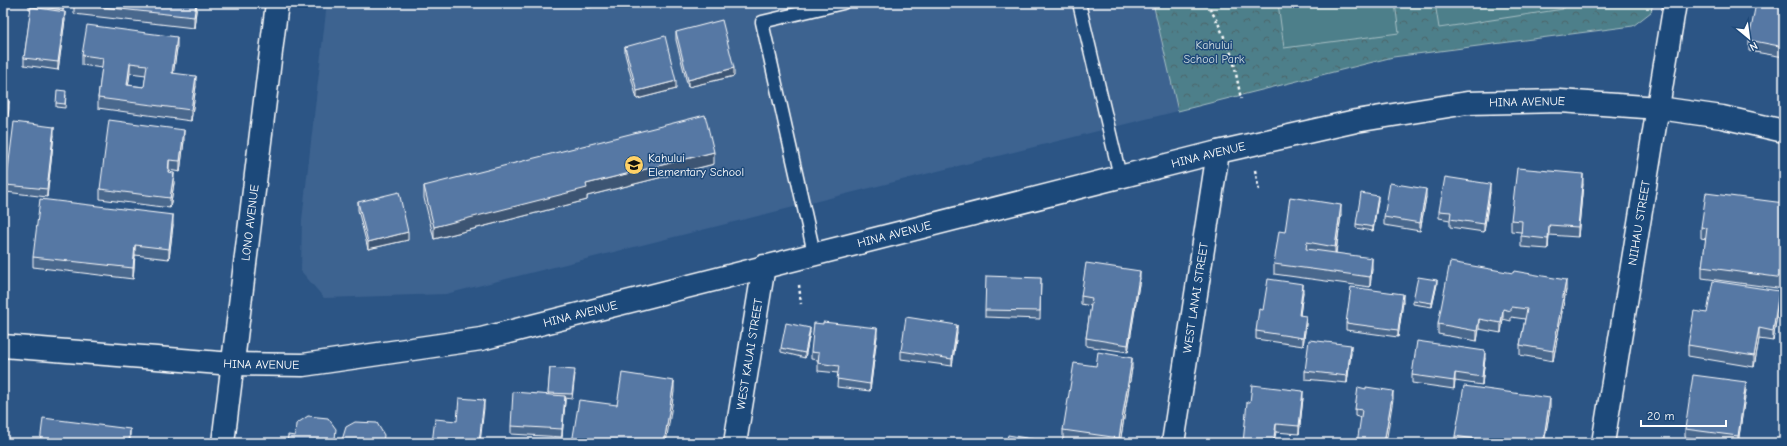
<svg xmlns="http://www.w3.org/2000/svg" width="1787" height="446" viewBox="0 0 1787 446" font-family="'Comic Neue',sans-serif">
  <defs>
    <pattern id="park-crowns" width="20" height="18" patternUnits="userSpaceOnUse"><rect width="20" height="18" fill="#4e7f8a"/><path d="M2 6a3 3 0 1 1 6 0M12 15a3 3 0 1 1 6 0" fill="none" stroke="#4d666b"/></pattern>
  </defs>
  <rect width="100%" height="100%" fill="#2c5585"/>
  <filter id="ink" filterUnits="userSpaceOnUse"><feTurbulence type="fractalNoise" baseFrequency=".025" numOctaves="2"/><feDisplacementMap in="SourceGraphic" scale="8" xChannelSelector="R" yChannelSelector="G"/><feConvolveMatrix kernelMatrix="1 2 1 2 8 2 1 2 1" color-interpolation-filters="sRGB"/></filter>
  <g filter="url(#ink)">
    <path fill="#3d6390" d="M327,3H1153L1178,111L446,294L324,298L301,271L302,220Z"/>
    <path fill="url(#park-crowns)" stroke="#a6bfc4" d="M1153,3H1653L1651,12L1633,26L1393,57L1178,111Z"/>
    <path fill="#4e7f8a" stroke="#a6bfc4" d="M1278,3H1395L1399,33L1284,48Z
      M1435,3H1562L1563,9L1439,28Z"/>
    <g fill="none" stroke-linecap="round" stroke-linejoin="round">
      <g stroke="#fff" stroke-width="15">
        <path id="service" d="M1079,3L1120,176
          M814,253L762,22L843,3"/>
      </g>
      <g stroke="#fff" stroke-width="25">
        <g id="minor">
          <path id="s1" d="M735,443L764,266"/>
          <path id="s2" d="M1173,443L1218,152"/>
          <path id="s3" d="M1603,443L1675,3"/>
        </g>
      </g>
      <g stroke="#fff" stroke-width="25">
        <g id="tertiary">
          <path id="s4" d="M3,346L233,364L303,365L481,339L1218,152L1356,121L1467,103L1560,101L1659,108L1722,117L1784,131"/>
          <path id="s5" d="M223,443L277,3"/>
        </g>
      </g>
      <path stroke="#fff" stroke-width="2.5" stroke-dasharray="3 3" stroke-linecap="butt" d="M1207,3L1218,23L1233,58L1241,99
        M1255,170L1259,190
        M799,285L801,304"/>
      <use href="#service" stroke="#1f4a7a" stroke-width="12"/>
      <use href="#minor" stroke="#1f4a7a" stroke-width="22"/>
      <use href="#tertiary" stroke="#1f4a7a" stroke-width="22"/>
    </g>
    <path fill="#4a678d" stroke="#fff" fill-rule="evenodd" d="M29,3H64L63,12L65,20L58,70L24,65V58L31,9H29Z
      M74,3H197L194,28L74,14Z
      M1784,3V57L1749,51V40Z
      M676,32L734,76L688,87L676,40Z
      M625,47L676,89L637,99L625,54Z
      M177,48L173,73L196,86L191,121L98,108V98L102,68L82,65V55ZM130,73L146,75L144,87L128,85Z
      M66,95L65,108L56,107V103Z
      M54,135L47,197L6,192V185Z
      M184,141L180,172L169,170V172L174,183L170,208L100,199V189Z
      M714,164L587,196V200L434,239L424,198V186Z
      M1583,184L1578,237L1549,235L1548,249L1521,247V232L1511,231V220Z
      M1490,192L1484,232L1450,227V220L1439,218V211Z
      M1426,197L1420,231L1384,225V217Z
      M1378,200L1373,231L1356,228V224Z
      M358,202L408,240L368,249L358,210Z
      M1784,203V289L1702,278V267L1706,239L1701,238V227Z
      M1341,215L1336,253L1372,269L1370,287L1274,274V264L1285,232Z
      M173,225L169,259L135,255L133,279L33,267V257Z
      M1041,278L1040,319L985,317V310Z
      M1140,278L1128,352L1086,346V338L1091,306L1081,304V296Z
      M1437,284L1432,307L1413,304V300Z
      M1566,290L1553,361L1520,355V345L1525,319L1511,317V321L1503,319L1501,333L1479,329L1477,341L1438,334V324Z
      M1303,292L1300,315L1306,324L1303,346L1256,339V331L1263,310Z
      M1403,302L1398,337L1346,330V323Z
      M1779,302L1773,341L1759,339L1754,367L1688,356V345L1707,313Z
      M810,332L805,358L781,352V348Z
      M957,333L952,366L901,359V351Z
      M877,336L870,391L837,387L838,373L818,371V360L811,359V352Z
      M1351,353L1347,383L1305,379V371Z
      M1485,358L1482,385L1455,381L1454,389L1412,383V375Z
      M1096,366L1132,368L1120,443H1084L1063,440V430Z
      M550,368L575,374L572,399L565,398L562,437L511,434V426L548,395Z
      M1746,390L1738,443L1717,441L1685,437V429Z
      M1303,398L1299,434L1276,432L1243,443Z
      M1393,399L1361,418L1355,416V409Z
      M1550,409L1544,443H1455V436Z"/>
    <path fill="#3c5473" stroke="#fff" d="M196,3H197L194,28V17Z
      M587,3H608L587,8Z
      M65,12V20L58,70V62Z
      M177,37V48L172,83V73Z
      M130,63V73L127,95V85Z
      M734,68V76L688,87V80Z
      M196,76V86L191,121V110Z
      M676,81V89L637,99V91Z
      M9,101V109L3,154V146Z
      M54,127V135L47,197V189Z
      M184,130V141L180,172V161Z
      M714,152V164L587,196V200L434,239V227L586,184Z
      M169,160V170L168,183V172Z
      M174,173V183L170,208V198Z
      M1583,174V184L1578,237V227Z
      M1490,184V192L1484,232V224Z
      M1426,189V197L1420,231V223Z
      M1378,196V200L1373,231V227Z
      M1341,205V215L1335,257V247Z
      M173,215V225L169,259V249Z
      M1549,225V235L1548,249V239Z
      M408,232V240L368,249V242Z
      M135,245V255L133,279V268Z
      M1372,258V269L1370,287V277Z
      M1140,271V278L1128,352V345Z
      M1437,280V284L1432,307V303Z
      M1566,280V290L1553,361V351Z
      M1303,284V292L1299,323V315Z
      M1779,291V302L1773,341V331Z
      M1403,294V302L1398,337V330Z
      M1503,309V319L1501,333V323Z
      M1306,316V324L1303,346V338Z
      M1479,319V329L1477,341V331Z
      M957,325V333L952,366V359Z
      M810,328V332L805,358V353Z
      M877,328V336L870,391V384Z
      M1759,328V339L1754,367V356Z
      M1351,345V353L1347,383V376Z
      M1485,351V358L1482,385V377Z
      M1132,358V368L1120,443H1119V438Z
      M1455,373V381L1454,389V381Z
      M674,381V392L666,443H664Z
      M1746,382V390L1738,443V436Z
      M1303,391V398L1299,434V426Z
      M1393,391V399L1386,443H1384Z
      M565,396V403L562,437V429Z
      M1550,398V409L1544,443H1543Z
      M484,400V408L480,443H479Z
      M1276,424V432L1274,443H1273Z
      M130,429V443H129Z"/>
    <path fill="#5678a4" stroke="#fff" fill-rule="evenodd" d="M29,3H64L63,10L29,5Z
      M74,3H196L194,17L74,4Z
      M1756,3H1784V47L1749,40Z
      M31,7L65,12L58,62L24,58Z
      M722,20L734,68L688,80L676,32Z
      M87,25L177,37L172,73L196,76L191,110L98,98L103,58L82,55ZM130,63L147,65L144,87L127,85Z
      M665,36L676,81L637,91L625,47Z
      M57,90L66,91L65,104L56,103Z
      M3,100L9,101L3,146Z
      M705,115L714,152L586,184L587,188L434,227L424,186Z
      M109,120L184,130L180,161L169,160L168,172L174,173L170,198L100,189Z
      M14,122L54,127L47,189L6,185Z
      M1517,168L1583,174L1578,227L1549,225L1548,239L1521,236L1522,221L1511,220Z
      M1445,177L1490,184L1484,224L1450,219L1451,212L1439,211Z
      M1390,183L1426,189L1420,223L1384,217Z
      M399,192L408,232L368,242L358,202Z
      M1361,193L1378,196L1373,227L1356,224Z
      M1706,193L1784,203V278L1702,267L1707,228L1701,227Z
      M1290,197L1341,205L1335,247L1307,242L1306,249L1372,258L1370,277L1274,264L1279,231L1285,232Z
      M40,199L173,215L169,249L135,245L133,268L33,257Z
      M1450,262L1513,273L1514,271L1566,280L1553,351L1520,345L1527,309L1511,307V311L1503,309L1501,323L1479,319L1477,331L1438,324Z
      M1086,263L1140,271L1128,345L1086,338L1092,298L1081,296Z
      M986,276L1041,278L1040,311L985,310Z
      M1418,277L1437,280L1432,303L1413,300Z
      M1268,279L1303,284L1299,315L1306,316L1303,338L1256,331L1259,309L1263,310Z
      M1713,281L1779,291L1773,331L1759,328L1754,356L1688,345L1694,311L1707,313Z
      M1351,287L1403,294L1398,330L1346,323Z
      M906,317L957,325L952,359L901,351Z
      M823,322L877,328L870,384L837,379L839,366L818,363L819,353L811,352L814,323L823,324Z
      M786,323L810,328L805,353L781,348Z
      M1309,340L1351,345L1347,376L1305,371Z
      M1417,341L1485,351L1482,377L1455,373L1454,381L1412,375Z
      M1098,352L1132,358L1119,438L1063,430L1074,363L1096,366Z
      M550,368L575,370L572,394L548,393Z
      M622,373L674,381L664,443H572L579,400L617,405Z
      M1693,375L1746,382L1738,436L1685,429Z
      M1252,385L1303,391L1299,426L1276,424L1273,443H1243L1247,402H1250Z
      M1464,386L1550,398L1543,443H1502L1455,436Z
      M1358,387L1366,389V387L1393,391L1384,443H1357L1362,410L1355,409Z
      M513,392L565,396L562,429L511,426Z
      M459,398L484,400L479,443H432L435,419L457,421Z
      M308,416L328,418L336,429L335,439L342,440L346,427L355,422L377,423L384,435L383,443H287L288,435L295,436L296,424Z
      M43,418L130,429L129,443H40Z
      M1008,435L1056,443H1006Z
      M906,441L926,443H906Z
      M1717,441L1736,443H1717Z"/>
  </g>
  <defs>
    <g id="school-disc" transform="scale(1)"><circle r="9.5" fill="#ffd166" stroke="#1f4a7a"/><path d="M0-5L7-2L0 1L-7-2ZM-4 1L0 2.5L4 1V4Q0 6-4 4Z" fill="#111"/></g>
  </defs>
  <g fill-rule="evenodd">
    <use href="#school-disc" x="634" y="165"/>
  </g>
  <g text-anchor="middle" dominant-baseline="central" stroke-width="3" stroke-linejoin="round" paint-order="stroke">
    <g font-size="12" fill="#d3dfe2" stroke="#1f4a7a">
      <text x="1214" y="45">Kahului<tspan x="1214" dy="14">School Park</tspan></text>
    </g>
    <g font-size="12" fill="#fff" stroke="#1f4a7a">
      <text stroke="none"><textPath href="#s4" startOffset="1555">HINA AVENUE</textPath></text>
      <text stroke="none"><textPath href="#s4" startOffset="1231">HINA AVENUE</textPath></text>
      <text stroke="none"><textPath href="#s5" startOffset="222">LONO AVENUE</textPath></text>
      <text stroke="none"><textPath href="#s3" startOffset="223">NIIHAU STREET</textPath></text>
      <text stroke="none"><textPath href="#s4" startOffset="907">HINA AVENUE</textPath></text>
      <text stroke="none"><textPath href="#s2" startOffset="147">WEST LANAI STREET</textPath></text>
      <text stroke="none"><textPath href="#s4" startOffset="583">HINA AVENUE</textPath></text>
      <text stroke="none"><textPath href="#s1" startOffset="90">WEST KAUAI STREET</textPath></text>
      <text stroke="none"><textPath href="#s4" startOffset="259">HINA AVENUE</textPath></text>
    </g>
    <g font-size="12" fill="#fff" stroke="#1f4a7a" text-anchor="start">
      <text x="648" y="158">Kahului<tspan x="648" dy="14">Elementary School</tspan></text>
    </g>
  </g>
  <rect width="1787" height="446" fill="none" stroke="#1f4a7a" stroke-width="16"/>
  <rect x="8" y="8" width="1771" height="430" fill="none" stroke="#fff" stroke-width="1.5" filter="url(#ink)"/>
  <g transform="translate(1749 38) rotate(151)" stroke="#1f4a7a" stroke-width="3" paint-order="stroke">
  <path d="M0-3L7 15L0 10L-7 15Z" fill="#ffffff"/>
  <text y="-6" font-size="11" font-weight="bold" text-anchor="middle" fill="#ffffff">N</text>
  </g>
  <path d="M1641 420v6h85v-6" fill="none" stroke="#ffffff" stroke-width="2"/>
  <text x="1647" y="420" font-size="12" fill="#ffffff" stroke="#1f4a7a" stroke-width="3" paint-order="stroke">20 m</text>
</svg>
